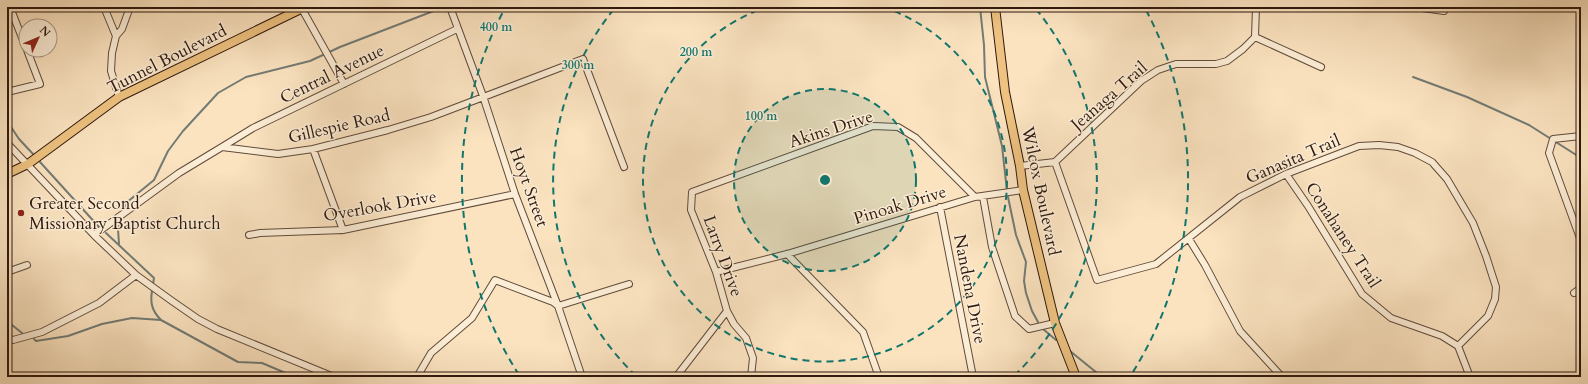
<svg xmlns="http://www.w3.org/2000/svg" width="1588" height="384" viewBox="0 0 1588 384" font-family="Cardo,serif">
  <rect width="100%" height="100%" fill="#fbe3c0"/>
  <filter id="stains"><feTurbulence type="fractalNoise" baseFrequency=".005" numOctaves="4"/><feColorMatrix values="0 0 0 0 .2 0 0 0 0 .09 0 0 0 0 .02 0 0 0 .5 -.17"/></filter>
  <radialGradient id="worn" r=".72"><stop offset=".6" stop-color="#630" stop-opacity="0"/><stop offset="1" stop-color="#630" stop-opacity=".3"/></radialGradient>
  <g fill="none" stroke-linecap="round" stroke-linejoin="round">
    <path stroke="#727b75" stroke-width="2" d="M980,7L984,45L985,77L1002,146L1007,191
      M1413,77L1467,97L1529,125L1581,158
      M7,121L19,139L33,154
      M40,162L99,227
      M1008,197L1016,235L1026,262L1024,281L1026,293L1032,311L1038,322
      M125,207L126,203L154,180L168,151L183,131L218,93L246,77L310,61L340,47L444,7
      M106,233L154,278L153,284
      M119,244L118,229L121,221
      M152,291C150,303 152,311 161,320L238,362L262,363L295,377
      M7,321L22,333
      M1043,329L1056,340
      M34,339L36,341L68,336L102,324L132,318L161,320
      M1070,351L1102,377"/>
    <g stroke="#604b3a" stroke-width="8">
      <path id="minor" d="M10,7L26,48
        M104,7L116,36
        M450,7L483,96L515,194L558,306L582,377
        M1415,7L1444,11
        M302,9L344,84
        M1255,37L1321,67
        M7,92L40,84L27,50
        M119,97L111,71L112,53L116,36L122,29L130,7
        M1581,136L1553,139L1549,153L1581,241
        M7,143L94,235L136,275L172,301L198,319L217,329L334,377
        M222,147L253,128L457,29
        M313,149L343,230
        M1055,162L1097,280L1156,264L1240,197L1286,174L1359,146L1379,145L1398,147L1415,153L1432,162L1447,179L1473,223L1486,256L1496,287L1495,299L1488,316L1458,346
        M1020,166L1055,162L1141,81L1158,70L1176,64H1216L1227,61L1243,49L1255,37L1256,7
        M1286,174L1308,206L1362,294L1391,318L1442,336L1458,346L1470,377
        M983,197L992,247L1015,316L1029,329L1055,323
        M940,207L973,377
        M94,235L179,173L222,147L278,154L313,149L388,130L431,117L583,59L624,167
        M249,235L260,233L343,230L515,194
        M1189,239L1205,265L1240,331L1282,377
        M787,254L863,332L879,377
        M7,272L27,265
        M716,272L787,254L975,197L1023,190
        M1574,293L1581,288
        M727,311L716,272L691,210L692,192L873,126L898,127L916,138L975,197
        M7,338L13,340L42,332L99,303L136,275
        M417,377L431,353L472,318L495,280L553,302L558,306L629,284
        M676,377L727,311L734,324L746,338L753,358L751,377"/>
    </g>
    <g stroke="#2d180e" stroke-width="10">
      <path id="major" d="M995,7L1005,92L1020,166L1023,190L1055,323L1076,377
        M7,174L28,164L119,97L305,7"/>
    </g>
    <use href="#minor" stroke="#fcedd6" stroke-width="6"/>
    <use href="#major" stroke="#eec280" stroke-width="8"/>
  </g>
  <circle cx="825" cy="180" r="91" fill="#0f766e" fill-opacity=".12"/>
  <g fill="none" stroke="#0f766e" stroke-width="2" stroke-dasharray="7 5">
    <circle cx="825" cy="180" r="91"/>
    <path d="M883 7A182 182 0 1 1 767 7"/>
    <path d="M636 376A272 272 0 0 1 614 9M1036 9A272 272 0 0 1 1014 376"/>
    <path d="M519 375A363 363 0 0 1 504 10M1146 10A363 363 0 0 1 1131 375"/>
  </g>
  <circle fill="#8f2418" stroke="#fcedd6" stroke-width="1.5" cx="21" cy="213" r="4"/>
  <g text-anchor="middle" dominant-baseline="central" stroke-width="3" stroke-linejoin="round" paint-order="stroke">
    <g font-size="17" fill="#2d180e" stroke="#fcedd6">
      <text transform="translate(167 59) rotate(-27)">Tunnel Boulevard</text>
      <text transform="translate(332 74) rotate(-26)">Central Avenue</text>
      <text transform="translate(1109 96) rotate(-41)">Jeanaga Trail</text>
      <text transform="translate(339 126) rotate(-13)">Gillespie Road</text>
      <text transform="translate(831 129) rotate(-18)">Akins Drive</text>
      <text transform="translate(1293 159) rotate(-23)">Ganasita Trail</text>
      <text transform="translate(529 187) rotate(70)">Hoyt Street</text>
      <text transform="translate(1041 191) rotate(78)">Wilcox Boulevard</text>
      <text transform="translate(900 205) rotate(-17)">Pinoak Drive</text>
      <text transform="translate(380 206) rotate(-10)">Overlook Drive</text>
      <text transform="translate(1343 235) rotate(57)">Conahaney Trail</text>
      <text transform="translate(723 256) rotate(70)">Larry Drive</text>
      <text transform="translate(970 289) rotate(79)">Nandena Drive</text>
    </g>
    <g font-size="17" fill="#2d180e" stroke="#fcedd6" text-anchor="start">
      <text x="29" y="203">Greater Second<tspan x="29" dy="20">Missionary Baptist Church</tspan></text>
    </g>
  </g>
  <circle cx="825" cy="180" r="6" fill="#0f766e" stroke="#fcedd6" stroke-width="2"/>
  <g font-size="12" text-anchor="middle" font-weight="bold" fill="#0f766e" stroke="#fcedd6" stroke-width="3" stroke-linejoin="round" paint-order="stroke">
    <text x="496" y="31">400 m</text>
    <text x="696" y="56">200 m</text>
    <text x="578" y="69">300 m</text>
    <text x="761" y="120">100 m</text>
  </g>
  <rect width="1588" height="384" fill="none" stroke="#fbe3c0" stroke-width="24"/>
  <rect x="8" y="8" width="1572" height="368" fill="none" stroke="#2d180e" stroke-width="2"/>
  <rect x="12" y="12" width="1564" height="360" fill="none" stroke="#2d180e"/>
  <g transform="translate(38 38) rotate(46)"><circle r="19" fill="#fcedd6" stroke="#a99886"/>
  <path d="M0-3L7 15L0 10L-7 15Z" fill="#8f2418"/>
  <text y="-6" font-size="11" font-weight="bold" text-anchor="middle" fill="#2d180e">N</text>
  </g>
  <rect width="100%" height="100%" filter="url(#stains)"/>
  <rect width="100%" height="100%" fill="url(#worn)"/>
</svg>
